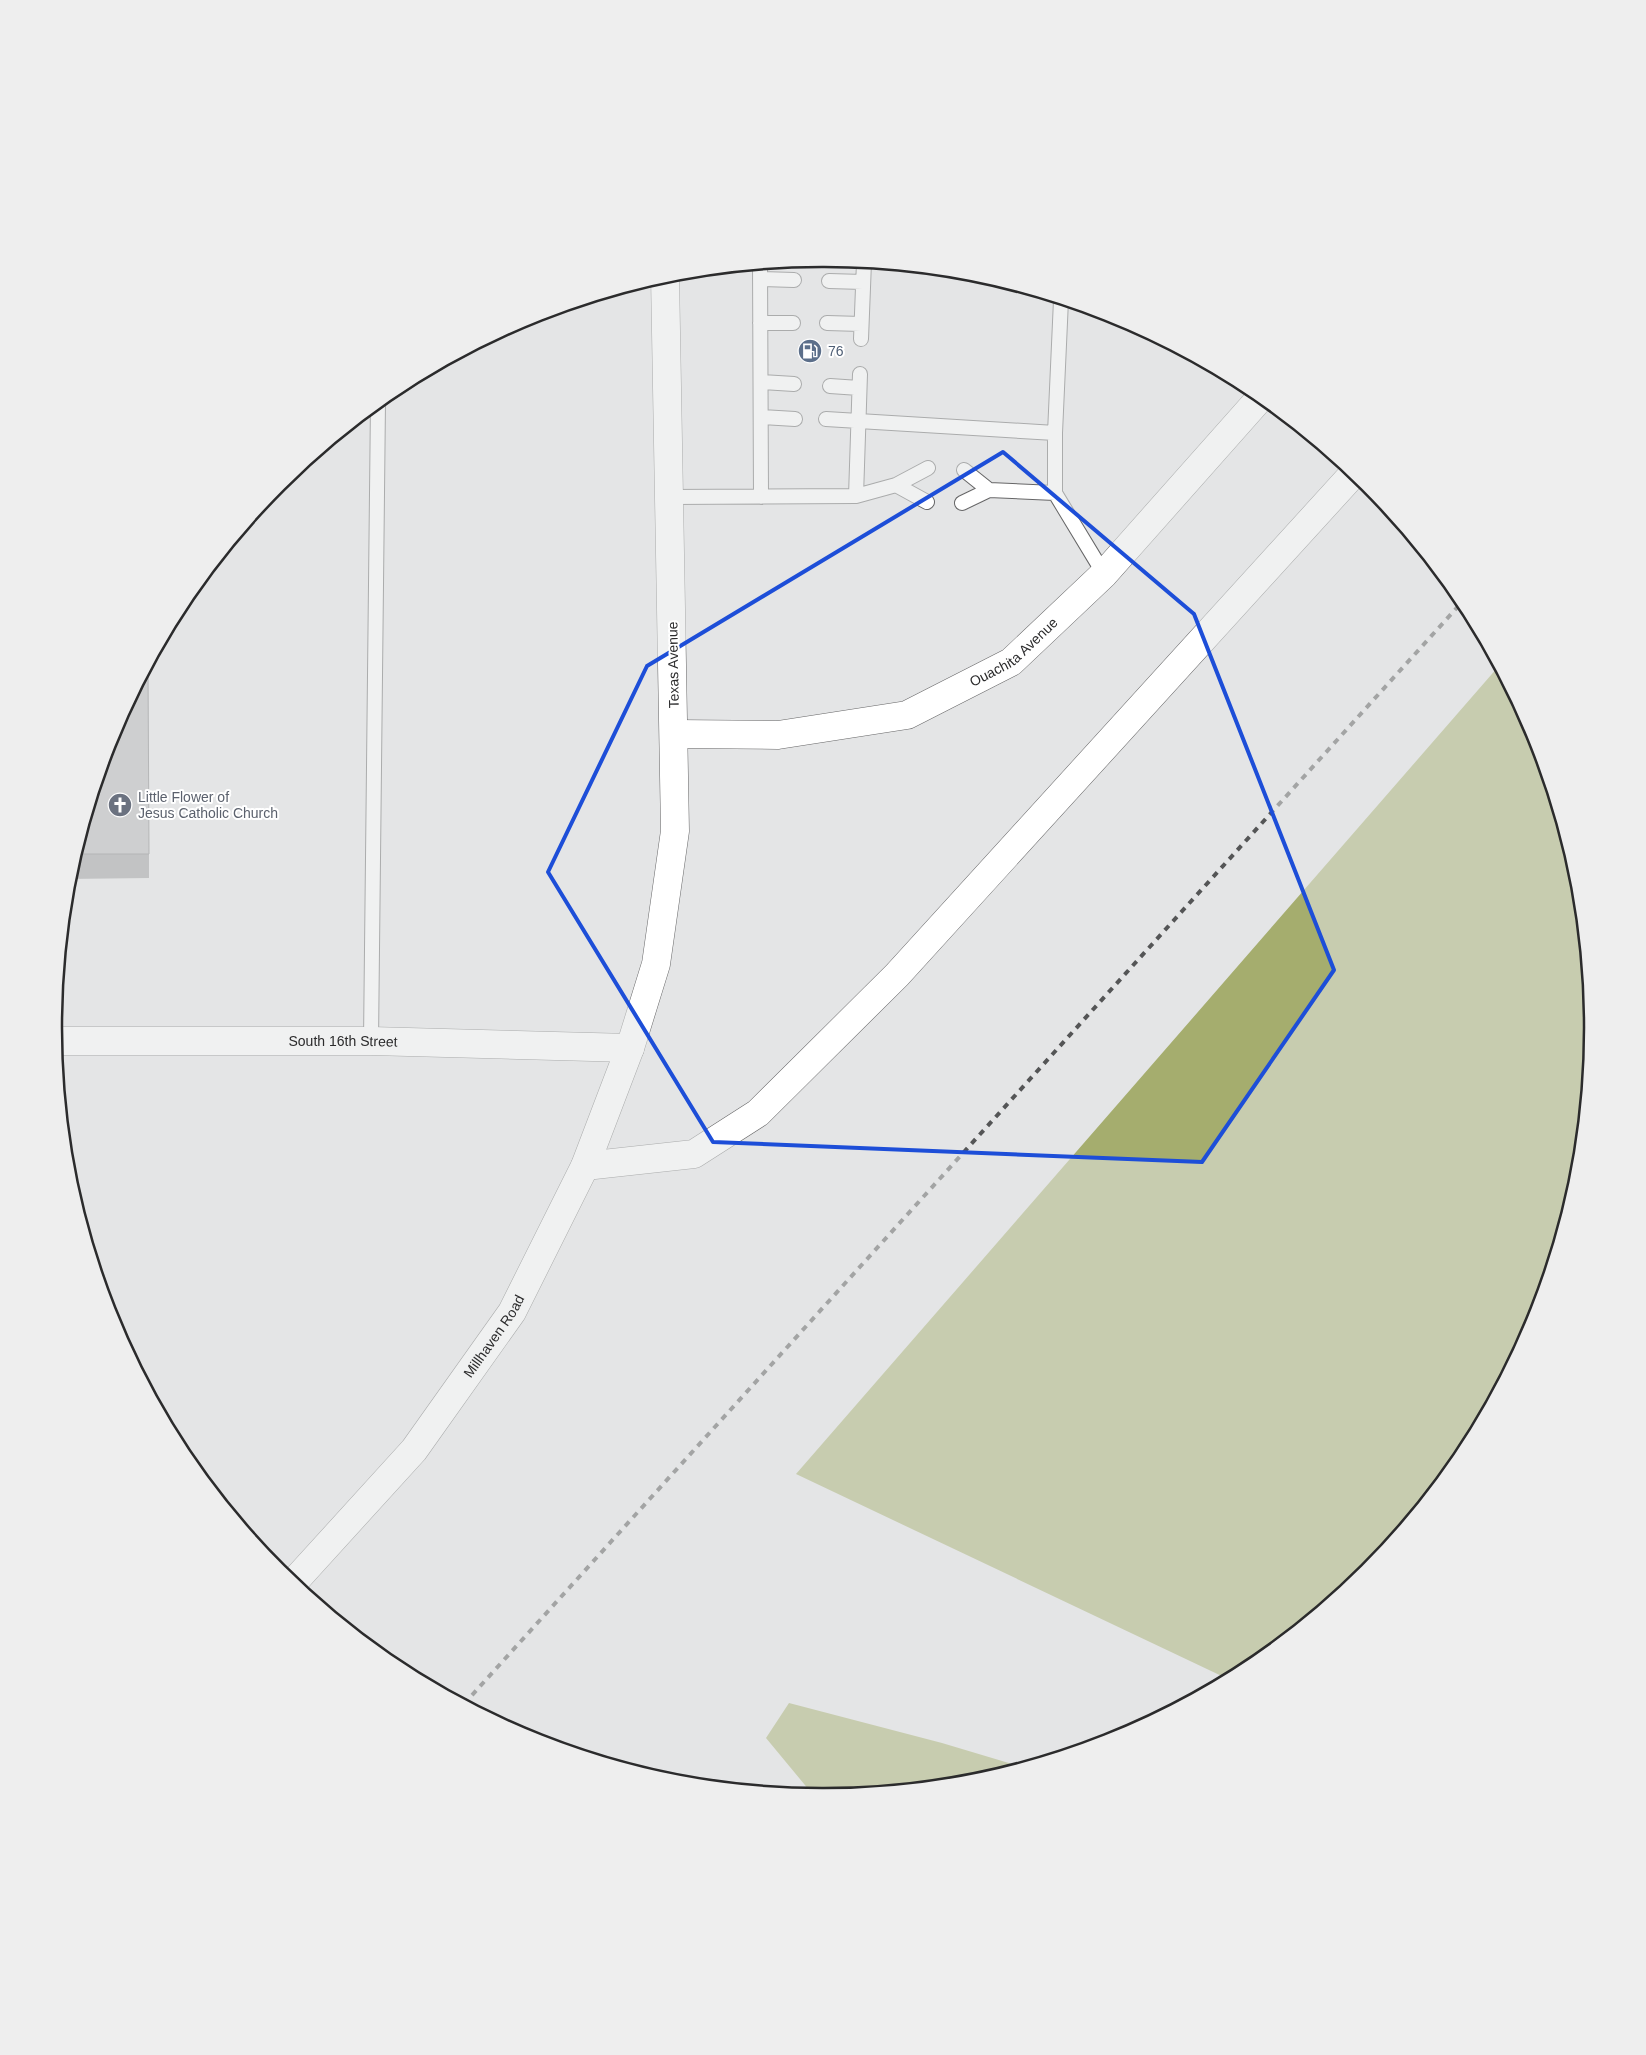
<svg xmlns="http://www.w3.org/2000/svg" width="1646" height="2055" viewBox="0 0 1646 2055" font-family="Arial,sans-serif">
  <rect width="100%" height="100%" fill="#e4e5e6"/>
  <path fill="#a5ad6e" d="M1498,667L1534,733L1578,878L1592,1028L1577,1178L1534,1322L1462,1455L1367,1572L1250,1667L1228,1679L796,1474Z
    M789,1703L942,1743L1022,1767L973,1782L814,1796L766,1738Z"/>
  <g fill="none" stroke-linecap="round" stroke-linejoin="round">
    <g stroke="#666667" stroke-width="16">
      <path id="service" d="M760,264L761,497
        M760,279L794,280
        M829,281L863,282
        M1061,300L1055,433V493L1104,574
        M760,323H793
        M827,323L861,324
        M861,339L864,262
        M761,382L794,384
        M830,386L859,388
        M761,417L795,419
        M826,419L1055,433
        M964,470L989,490
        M896,485L928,468
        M856,496L896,485L927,502
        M669,497L856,496L860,374
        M962,503L989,490L1055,493
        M371,1041L378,402"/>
    </g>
    <g stroke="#666667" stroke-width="29">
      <g id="minor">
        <path id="s1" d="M675,734L778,735L907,715L1011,662L1104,574L1261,397"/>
        <path id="s2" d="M55,1041H371L630,1048"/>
        <path d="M585,1166L694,1154L758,1113L897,975L1354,473"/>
      </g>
    </g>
    <g stroke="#666667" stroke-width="29">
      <g id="secondary">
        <path id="s3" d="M293,1583L414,1450L512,1312L585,1166L630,1048L656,964L675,831L665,276"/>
      </g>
    </g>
    <use href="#service" stroke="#fff" stroke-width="14"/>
    <use href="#minor" stroke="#fff" stroke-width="28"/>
    <use href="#secondary" stroke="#fff" stroke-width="28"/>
    <path stroke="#545556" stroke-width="4" stroke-dasharray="6 6" stroke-linecap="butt" d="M464,1704L1463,601"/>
  </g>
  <path fill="#9a9a9c" d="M112,733L149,854V878L68,879Z"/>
  <path fill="#b3b3b5" stroke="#7d7d7f" d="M148,666L149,854H76L112,733Z"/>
  <path d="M0 0H1646V2055H0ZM1003,452L1194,614L1334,970L1202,1162L713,1142L548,872L647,666Z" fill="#e4e5e6" fill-opacity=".55" fill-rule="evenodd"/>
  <path fill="none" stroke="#1d4ed8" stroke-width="4" stroke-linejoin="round" d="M1003,452L1194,614L1334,970L1202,1162L713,1142L548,872L647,666Z"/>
  <defs>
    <g id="fuel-disc" transform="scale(1.25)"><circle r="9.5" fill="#5c6f8a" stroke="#fff"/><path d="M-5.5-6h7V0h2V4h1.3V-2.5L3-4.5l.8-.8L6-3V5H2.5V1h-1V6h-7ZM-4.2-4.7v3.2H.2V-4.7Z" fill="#fff"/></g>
    <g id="church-disc" transform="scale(1.25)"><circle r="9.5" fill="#6b7280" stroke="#fff"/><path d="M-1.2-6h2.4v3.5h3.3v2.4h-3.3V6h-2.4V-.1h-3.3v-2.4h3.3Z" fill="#fff"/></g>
  </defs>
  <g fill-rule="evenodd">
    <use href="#fuel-disc" x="810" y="351"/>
    <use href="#church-disc" x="120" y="805"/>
  </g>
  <g text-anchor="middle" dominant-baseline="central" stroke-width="4" stroke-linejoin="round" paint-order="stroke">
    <g font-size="14" fill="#4e5e75" stroke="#fff" text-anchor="start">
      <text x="828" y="351">76</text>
    </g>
    <g font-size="14" fill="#2b2b2c" stroke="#fff">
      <text stroke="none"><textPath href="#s1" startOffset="358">Ouachita Avenue</textPath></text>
      <text transform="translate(673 665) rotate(-91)">Texas Avenue</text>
      <text stroke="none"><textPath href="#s2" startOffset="288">South 16th Street</textPath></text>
      <text stroke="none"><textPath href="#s3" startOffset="319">Millhaven Road</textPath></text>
    </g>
    <g font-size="14" fill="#5b616d" stroke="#fff" text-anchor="start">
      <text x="138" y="797">Little Flower of<tspan x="138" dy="16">Jesus Catholic Church</tspan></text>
    </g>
  </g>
  <path d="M0 0H1646V2055H0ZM822 267H824A760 760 0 0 1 1584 1027V1028A760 760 0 0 1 824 1788H822A760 760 0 0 1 62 1028V1027A760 760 0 0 1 822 267Z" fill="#eee" fill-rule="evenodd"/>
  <path fill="none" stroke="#2b2b2c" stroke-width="2.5" d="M822 267H824A760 760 0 0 1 1584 1027V1028A760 760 0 0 1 824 1788H822A760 760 0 0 1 62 1028V1027A760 760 0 0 1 822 267Z"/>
</svg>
